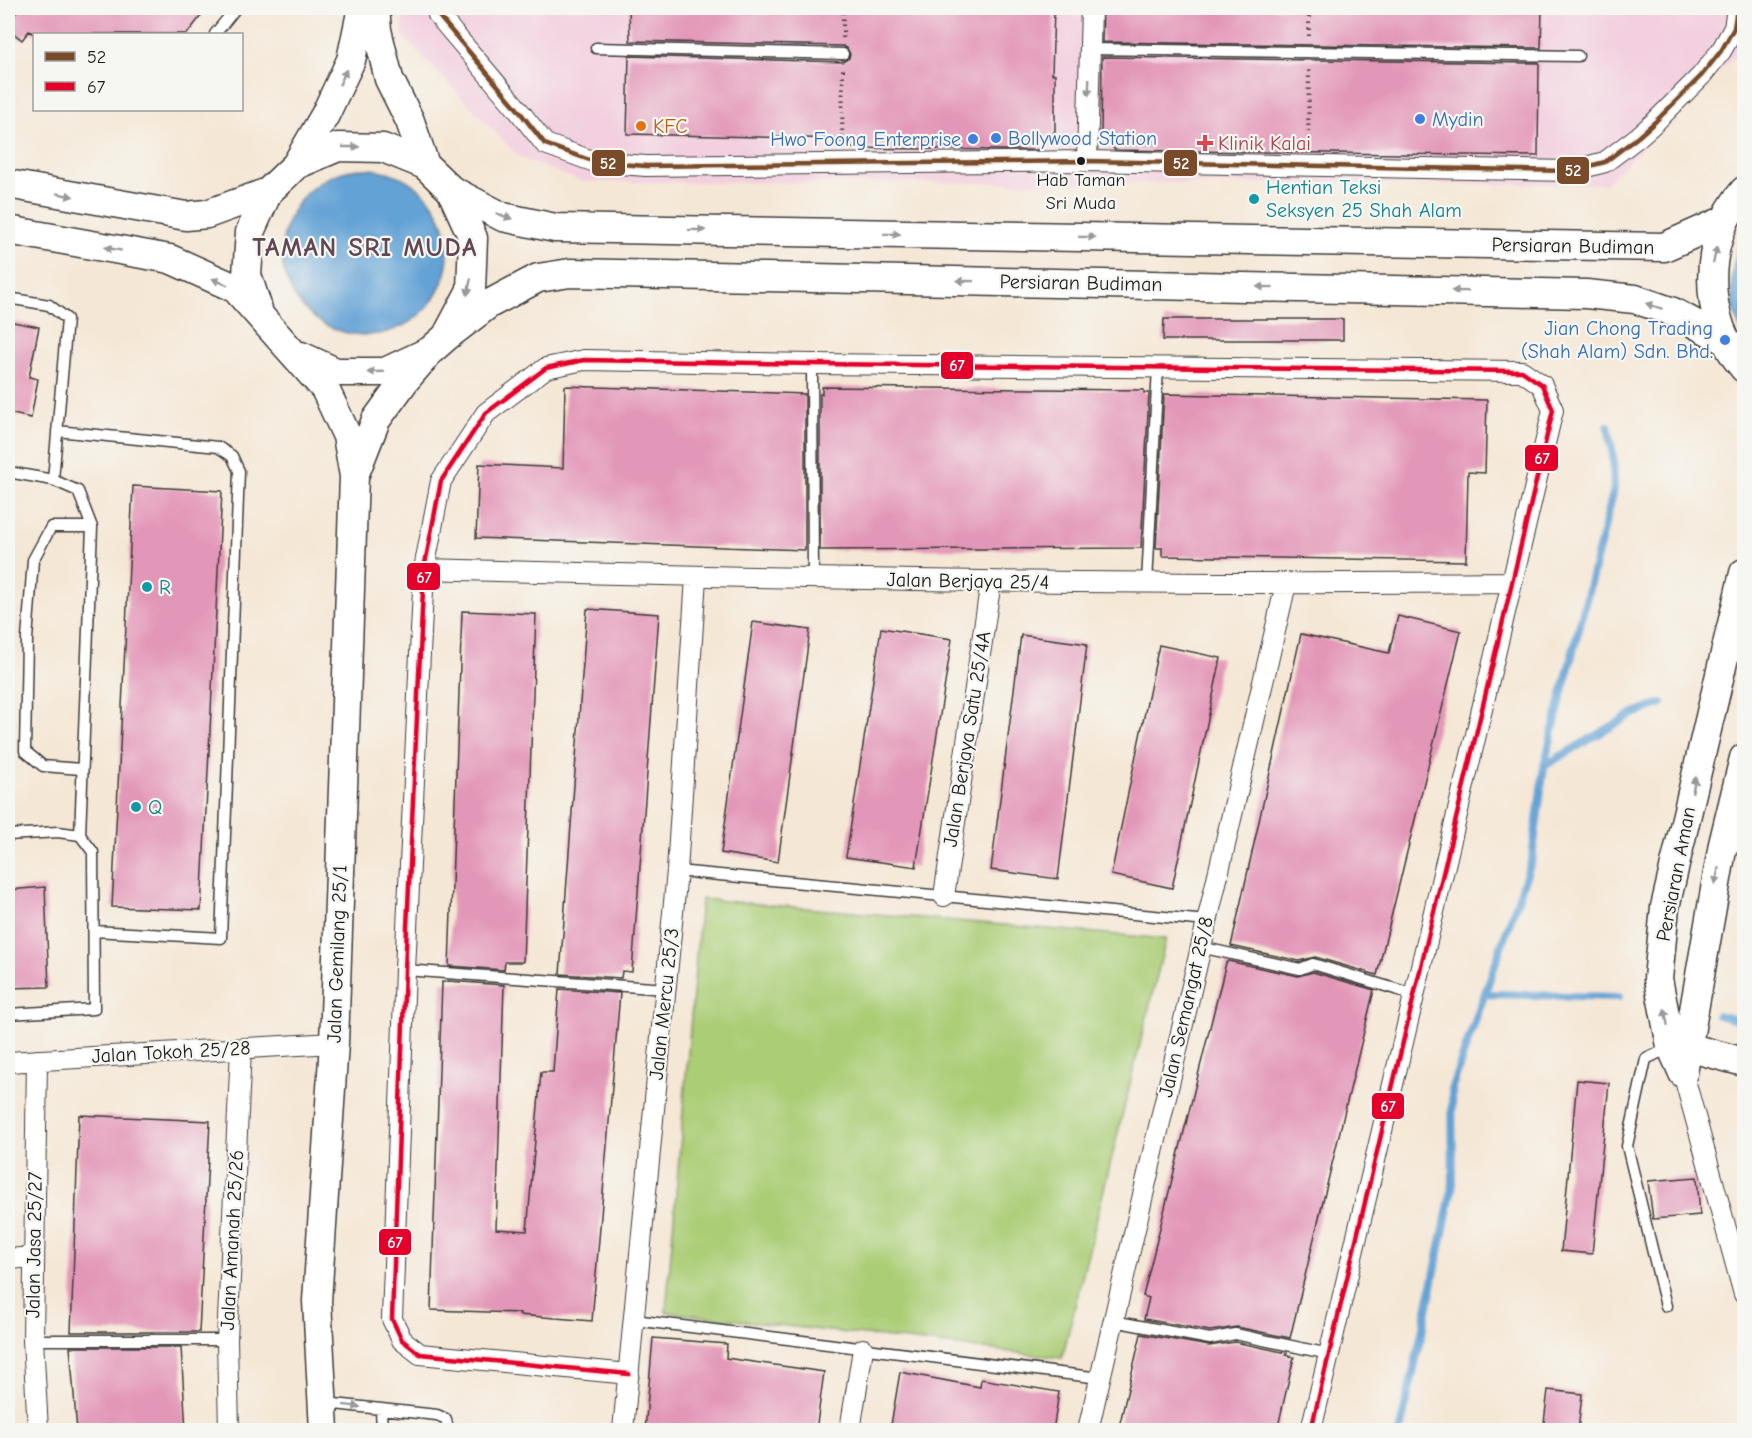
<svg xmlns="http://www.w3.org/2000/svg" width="1752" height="1438" viewBox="0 0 1752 1438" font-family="'Comic Neue',sans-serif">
  <rect width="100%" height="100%" fill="#f6f6f2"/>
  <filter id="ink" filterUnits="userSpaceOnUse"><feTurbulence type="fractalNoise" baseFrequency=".0167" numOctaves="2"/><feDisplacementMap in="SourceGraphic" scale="12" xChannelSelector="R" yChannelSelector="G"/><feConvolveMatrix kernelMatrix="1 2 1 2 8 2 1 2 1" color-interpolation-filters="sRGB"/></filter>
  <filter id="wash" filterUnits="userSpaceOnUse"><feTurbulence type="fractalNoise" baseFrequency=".008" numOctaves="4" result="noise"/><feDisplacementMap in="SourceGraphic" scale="24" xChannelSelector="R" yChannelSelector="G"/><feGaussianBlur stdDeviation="1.35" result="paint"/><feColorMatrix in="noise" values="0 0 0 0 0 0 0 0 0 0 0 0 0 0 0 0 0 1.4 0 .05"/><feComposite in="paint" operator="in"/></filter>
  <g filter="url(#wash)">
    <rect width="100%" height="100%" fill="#f5e7d5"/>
    <path fill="#f3cfdf" d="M403,8H1744V47L1605,184L583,182L519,157L402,35Z"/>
    <path fill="#abcd76" stroke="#647449" stroke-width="1.5" d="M701,899L1166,939L1062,1358L666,1312Z"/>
    <path fill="#63a2d5" stroke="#405f78" stroke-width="1.5" d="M282 252a83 83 0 1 1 166 0a83 83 0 1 1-166 0Z
      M1744,234V336C1726,304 1729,267 1744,234Z"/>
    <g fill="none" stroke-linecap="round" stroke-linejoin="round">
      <path stroke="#63a2d5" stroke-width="8" d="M1544,766L1631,715L1662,703
        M1485,994L1619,997
        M1718,1015L1744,1022
        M1400,1430L1426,1315L1453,1184L1452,1087L1532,859L1544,766L1614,489L1613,455L1608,426"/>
    </g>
    <g id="blocks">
      <path fill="#e397b8" d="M19,8H207L187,34H34L29,31L22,40L8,29V24Z
        M629,8H1054L1052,74H1055V131L1037,150H1006L848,148V139L627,134L629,56L843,62L849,58L850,54L847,48L843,46L630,41Z
        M1103,8H1542L1541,48L1102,42Z
        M1102,57L1539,63L1538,156L1115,150L1101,134Z
        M1164,319H1343V340H1163Z
        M8,321L39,327L29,377L38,379L31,418L8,413Z
        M565,386L805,394V550L476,538L479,464L563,468Z
        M822,387L1144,390V393H1149L1141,548L820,550V394H822Z
        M1164,394L1487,400L1485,473L1468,472L1466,561L1162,556V548H1156Z
        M133,486L222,491L201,910L112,907Z
        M587,609L659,614L632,972L622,971L621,978L560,974Z
        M462,611L536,614L523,962H505L504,970L449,966Z
        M1398,616L1461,631L1377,975L1315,957L1299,961L1231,946L1301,634L1389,653Z
        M753,622L810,630L778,862L721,853Z
        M881,628L952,639L916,867L846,857Z
        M1021,635L1087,644L1058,879L991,870Z
        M1159,645L1221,658L1172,888L1111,875Z
        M45,887L49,987L8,988V890Z
        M1228,961L1298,976L1313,972L1374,990L1290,1338L1237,1327L1210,1331L1144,1319L1149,1298L1143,1296L1226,963Z
        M448,981L504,985L496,1229L527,1231L541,1072H553L559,989L620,993L592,1321L519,1315L520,1313L431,1310L442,982H448Z
        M1577,1080L1609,1083L1592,1254L1561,1251Z
        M79,1115L210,1121L199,1332H71Z
        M1697,1177L1700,1215L1653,1219L1648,1181Z
        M1141,1334L1209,1346L1235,1342L1287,1353L1286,1355L1294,1357L1277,1431H1118Z
        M653,1338L727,1344L726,1358L824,1372L816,1431H645Z
        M70,1347H181L186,1431H77Z
        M900,1372L980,1387L981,1379L1059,1392L1053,1431H890Z
        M1548,1390L1582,1394L1578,1431H1543Z"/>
    </g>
  </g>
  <g filter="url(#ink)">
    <use href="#blocks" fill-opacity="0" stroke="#3d3a38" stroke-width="1.5"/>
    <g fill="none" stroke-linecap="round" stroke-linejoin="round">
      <g stroke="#3d3a38" stroke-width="13">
        <path id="lane" d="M215,34L236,8
          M596,48L843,54
          M1090,49L1578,56
          M8,298L49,305L67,319L53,480
          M812,364L813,579
          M57,431L218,447L232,456L239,471L221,938L94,931
          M8,472L53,480L78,491L92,527L80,835L93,852L94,1009L8,1014
          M1147,583L1158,367
          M81,769L43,766L25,751L27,639L33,560L51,527H92
          M8,835L58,832L80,835
          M1724,844L1744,848
          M677,871L1207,921
          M1200,947L1300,969L1313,964L1415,995
          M405,970L666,989
          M1666,1306L1627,1146L1646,1059L1671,1047
          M634,1320L1100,1378
          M1113,1321L1210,1339L1235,1334L1329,1354
          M33,1340H227
          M325,1403L437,1415L446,1419L448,1430
          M381,1410L382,1430"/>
      </g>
      <g stroke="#3d3a38" stroke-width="22">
        <path id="street" d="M438,8V15L515,106L545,144L595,162L646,166L1087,161L1571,171L1605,162L1638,137L1655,122L1701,76L1721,51L1734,28L1737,8
          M1087,161L1091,8
          M424,569C787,579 1149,586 1512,582
          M944,896L991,581
          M37,1060L33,1340L38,1430
          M8,1062L334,1043
          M1683,1073L1744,1294
          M8,1259L34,1257
          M629,1374L420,1354L402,1340L392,1319L405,970L424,569L441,481L486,413L546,368L584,360L812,364L1522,371L1542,385L1553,410L1311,1430
          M229,1430L227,1340L241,1049
          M623,1430L677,871L696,577
          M850,1430L863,1349
          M1088,1430L1286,584"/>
      </g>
      <g stroke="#3d3a38" stroke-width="31">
        <path id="secondary" d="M375,8L377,30L389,79L410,121L425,165
          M296,165L325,115L351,60L362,8
          M8,184L186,216L207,214L268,192
          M451,190L503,217L555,228L1664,247L1725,220
          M1744,191C1701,240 1702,320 1744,368
          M8,230L170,259L235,288L325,389L347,436L354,476L334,1043L317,1301L324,1430
          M258,309L247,275L250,232L268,192L296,165L338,147L383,148L425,165L451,190L473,238L471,290L446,337L430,351L385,372H336L301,356
          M446,337L489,304L538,278L570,273L1586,294L1635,299L1673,312L1725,340
          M354,476L376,420L406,379L425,357
          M1671,1046L1687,1047L1744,1062
          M1683,1073L1671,1046L1658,979L1665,907L1744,573
          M1683,1073L1723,844L1744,758"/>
      </g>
      <path stroke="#3d3a38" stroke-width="4" stroke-dasharray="1.5 4.5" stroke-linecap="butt" d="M1309,36V8
        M843,38V8
        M842,143L843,69
        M1308,144L1309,70"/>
      <use href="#lane" stroke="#fff" stroke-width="10"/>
      <use href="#street" stroke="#fff" stroke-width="20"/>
      <use href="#secondary" stroke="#fff" stroke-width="28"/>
      <g stroke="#f6f6f2" stroke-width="9">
        <path id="bus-1" d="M438,8V15L515,106L545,144L595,162L646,166L1087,161L1571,171L1605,162L1638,137L1655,122L1701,76L1721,51L1734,28L1737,8"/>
      </g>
      <g stroke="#f6f6f2" stroke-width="9">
        <path id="bus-2" d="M629,1374L420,1354L402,1340L392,1319L405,970L424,569L441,481L486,413L546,368L584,360L812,364L1522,371L1542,385L1553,410L1311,1430"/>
      </g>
      <use href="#bus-1" stroke="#7a4b2a" stroke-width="4.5"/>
      <use href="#bus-2" stroke="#e4002b" stroke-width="4.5"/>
    </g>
    <defs><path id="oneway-solid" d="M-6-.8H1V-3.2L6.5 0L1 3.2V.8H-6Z" transform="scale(1.5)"/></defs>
    <g fill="#999">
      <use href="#oneway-solid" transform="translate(343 77) rotate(-65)"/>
      <use href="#oneway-solid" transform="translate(1089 87) rotate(92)"/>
      <use href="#oneway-solid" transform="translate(351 147)"/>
      <use href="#oneway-solid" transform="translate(65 195) rotate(10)"/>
      <use href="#oneway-solid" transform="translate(504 216) rotate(20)"/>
      <use href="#oneway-solid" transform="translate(697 230) rotate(1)"/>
      <use href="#oneway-solid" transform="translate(892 234) rotate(1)"/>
      <use href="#oneway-solid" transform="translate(1087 237) rotate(1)"/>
      <use href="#oneway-solid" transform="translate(113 249) rotate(-170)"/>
      <use href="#oneway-solid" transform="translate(1715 255) rotate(-78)"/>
      <use href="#oneway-solid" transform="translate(965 281) rotate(-179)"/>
      <use href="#oneway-solid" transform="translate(220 282) rotate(-156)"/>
      <use href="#oneway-solid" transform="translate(469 287) rotate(102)"/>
      <use href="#oneway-solid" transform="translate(1265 287) rotate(-179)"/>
      <use href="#oneway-solid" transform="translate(1460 291) rotate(-179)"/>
      <use href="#oneway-solid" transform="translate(1654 306) rotate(-162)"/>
      <use href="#oneway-solid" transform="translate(376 372) rotate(178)"/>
      <use href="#oneway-solid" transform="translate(1694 785) rotate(-77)"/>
      <use href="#oneway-solid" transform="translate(1717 876) rotate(100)"/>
      <use href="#oneway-solid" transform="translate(1666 1017) rotate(-101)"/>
      <use href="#oneway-solid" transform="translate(352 1406) rotate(7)"/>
    </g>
  </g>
  <g fill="#3f7fe0" stroke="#f6f6f2" stroke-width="2">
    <circle cx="1420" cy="119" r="6"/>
    <circle cx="996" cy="138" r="6"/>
    <circle cx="973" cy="139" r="6"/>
    <circle cx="1725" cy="340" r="6"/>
  </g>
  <circle fill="#e8710a" stroke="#f6f6f2" stroke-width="2" cx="641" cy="126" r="6"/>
  <path fill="#e0444e" stroke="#f6f6f2" stroke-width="2" d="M1202 134h6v6h6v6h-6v6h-6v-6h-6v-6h6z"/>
  <circle fill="#1c1c1c" stroke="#f6f6f2" stroke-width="2" cx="1081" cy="161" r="5"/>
  <g fill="#0f9aa8" stroke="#f6f6f2" stroke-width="2">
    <circle cx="1254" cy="199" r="6"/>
    <circle cx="147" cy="587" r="6"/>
    <circle cx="136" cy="807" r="6"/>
  </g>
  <g text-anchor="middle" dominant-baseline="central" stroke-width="4.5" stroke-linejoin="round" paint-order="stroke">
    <g font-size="18" fill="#1c1c1c" stroke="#f6f6f2">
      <text x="1081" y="180">Hab Taman<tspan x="1081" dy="23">Sri Muda</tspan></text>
    </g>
    <g font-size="20" fill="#366cbe" stroke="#f6f6f2" text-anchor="start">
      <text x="1432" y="119">Mydin</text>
      <text x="1008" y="138">Bollywood Station</text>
      <text x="961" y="139" text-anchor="end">Hwo Foong Enterprise</text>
      <text x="1713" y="328" text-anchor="end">Jian Chong Trading<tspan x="1713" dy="23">(Shah Alam) Sdn. Bhd.</tspan></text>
    </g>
    <g font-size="20" fill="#c56008" stroke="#f6f6f2" text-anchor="start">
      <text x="653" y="126">KFC</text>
    </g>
    <g font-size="20" fill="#be3a42" stroke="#f6f6f2" text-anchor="start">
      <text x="1218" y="143">Klinik Kalai</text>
    </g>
    <g font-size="20" fill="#0d838f" stroke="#f6f6f2" text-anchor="start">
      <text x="1266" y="187">Hentian Teksi<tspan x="1266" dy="23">Seksyen 25 Shah Alam</tspan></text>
      <text x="159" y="587">R</text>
      <text x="148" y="807">Q</text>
    </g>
    <g font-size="20" fill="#1c1c1c" stroke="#f6f6f2">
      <text transform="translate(1573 246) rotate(1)">Persiaran Budiman</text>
      <text transform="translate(1081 283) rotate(1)">Persiaran Budiman</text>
      <text transform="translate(968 581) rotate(1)">Jalan Berjaya 25/4</text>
      <text transform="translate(967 739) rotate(-81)">Jalan Berjaya Satu 25/4A</text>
      <text transform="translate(1676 874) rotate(-79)">Persiaran Aman</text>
      <text transform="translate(337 954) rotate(-88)">Jalan Gemilang 25/1</text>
      <text transform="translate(664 1004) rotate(-84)">Jalan Mercu 25/3</text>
      <text transform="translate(1186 1007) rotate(-77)">Jalan Semangat 25/8</text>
      <text transform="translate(171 1052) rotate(-3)">Jalan Tokoh 25/28</text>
      <text transform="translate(232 1240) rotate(-87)">Jalan Amanah 25/26</text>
      <text transform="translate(34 1245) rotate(-89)">Jalan Jasa 25/27</text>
    </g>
    <g font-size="26" font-weight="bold" letter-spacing="1.5" fill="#624753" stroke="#f6f6f2">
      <text x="365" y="248">TAMAN SRI MUDA</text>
    </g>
  </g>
  <g stroke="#f6f6f2" stroke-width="2">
    <rect x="1163" y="149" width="35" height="28" rx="6" fill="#7a4b2a"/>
    <rect x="591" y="149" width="35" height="28" rx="6" fill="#7a4b2a"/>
    <rect x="1556" y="156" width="34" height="29" rx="6" fill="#7a4b2a"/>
    <rect x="940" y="351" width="34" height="29" rx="6" fill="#e4002b"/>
    <rect x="1524" y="444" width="35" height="28" rx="6" fill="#e4002b"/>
    <rect x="406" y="562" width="35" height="29" rx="6" fill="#e4002b"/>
    <rect x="1371" y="1092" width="34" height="28" rx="6" fill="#e4002b"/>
    <rect x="378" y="1228" width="34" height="28" rx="6" fill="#e4002b"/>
  </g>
  <g font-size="16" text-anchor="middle" font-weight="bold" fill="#fff">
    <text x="1181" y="169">52</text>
    <text x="608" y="169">52</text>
    <text x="1573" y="176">52</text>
    <text x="957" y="371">67</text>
    <text x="1542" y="464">67</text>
    <text x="424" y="583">67</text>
    <text x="1388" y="1112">67</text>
    <text x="395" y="1248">67</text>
  </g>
  <rect width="1752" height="1438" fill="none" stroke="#f6f6f2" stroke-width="30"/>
  <rect x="33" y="33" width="210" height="78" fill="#f6f6f2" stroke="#9f9f9c" stroke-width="1.5"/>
  <rect x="45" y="52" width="30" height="9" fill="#7a4b2a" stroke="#9f9f9c" stroke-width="1.5"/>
  <text x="87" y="63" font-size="18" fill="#1c1c1c">52</text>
  <rect x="45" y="82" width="30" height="9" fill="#e4002b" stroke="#9f9f9c" stroke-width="1.5"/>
  <text x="87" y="93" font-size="18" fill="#1c1c1c">67</text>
</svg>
